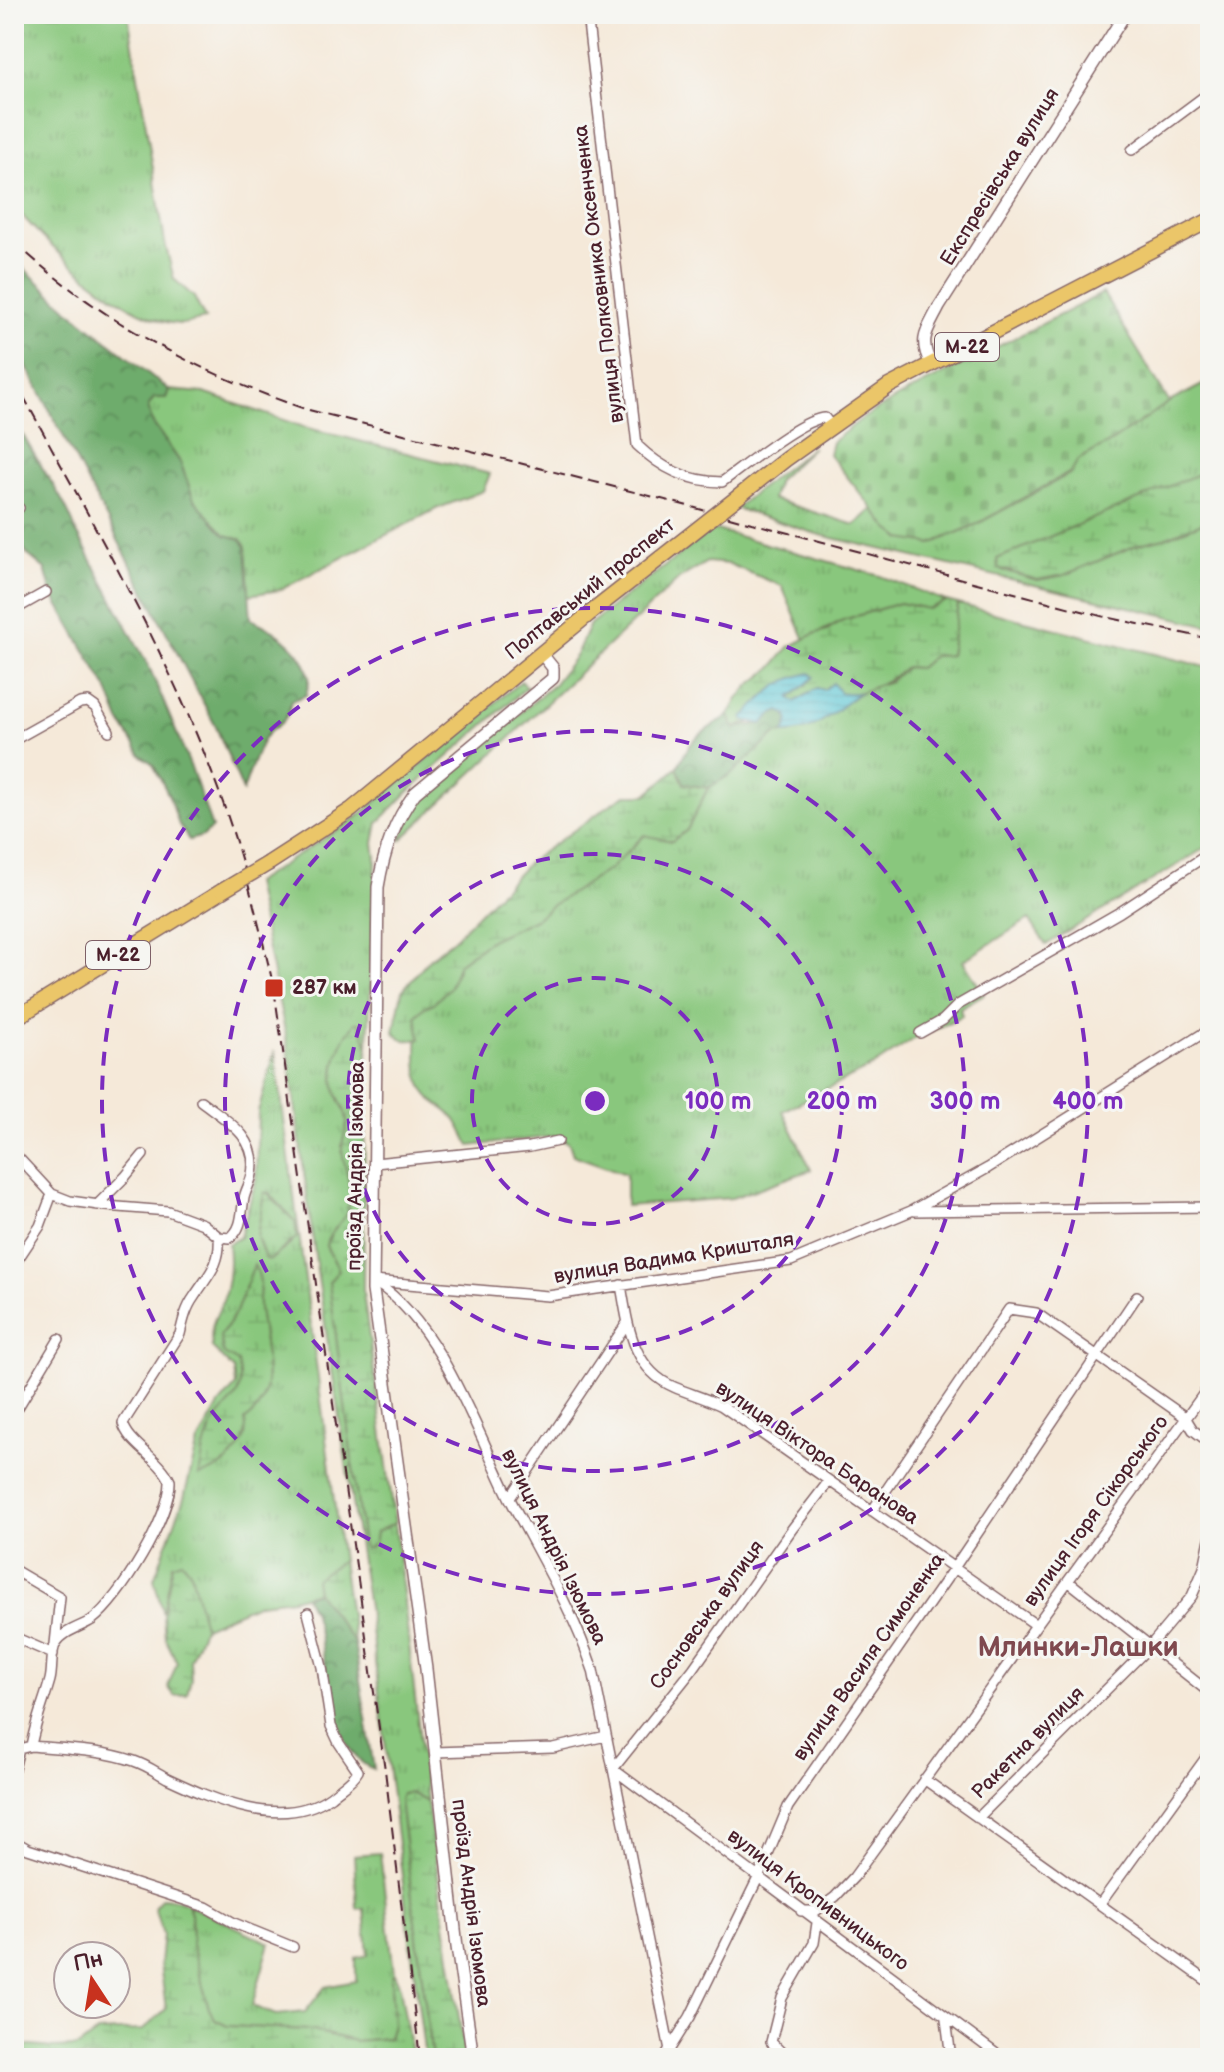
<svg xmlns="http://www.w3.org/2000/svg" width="1224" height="2072" viewBox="0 0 1224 2072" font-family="'Balsamiq Sans',sans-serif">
  <defs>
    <pattern id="grass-tufts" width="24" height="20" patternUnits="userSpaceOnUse" patternTransform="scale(2)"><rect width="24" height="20" fill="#89c77d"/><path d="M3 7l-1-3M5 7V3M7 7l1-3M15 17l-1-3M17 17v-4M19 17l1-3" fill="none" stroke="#78aa6c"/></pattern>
    <pattern id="forest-crowns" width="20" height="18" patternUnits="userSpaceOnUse" patternTransform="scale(2)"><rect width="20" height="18" fill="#6eac6c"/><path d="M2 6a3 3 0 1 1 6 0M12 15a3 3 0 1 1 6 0" fill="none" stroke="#5c8b59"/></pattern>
    <pattern id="wetland-marsh" width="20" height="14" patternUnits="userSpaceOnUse" patternTransform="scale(2)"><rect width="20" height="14" fill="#89c77d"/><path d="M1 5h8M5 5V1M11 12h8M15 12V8" fill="none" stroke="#78aa6c"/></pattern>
    <pattern id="cemetery-stones" width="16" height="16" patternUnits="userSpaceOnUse" patternTransform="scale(2)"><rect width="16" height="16" fill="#89c77d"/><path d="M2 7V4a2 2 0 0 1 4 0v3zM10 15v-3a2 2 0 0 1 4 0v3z" fill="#78aa6c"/></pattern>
    <pattern id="water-rules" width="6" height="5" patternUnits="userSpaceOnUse" patternTransform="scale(2)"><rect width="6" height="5" fill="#5cc7d6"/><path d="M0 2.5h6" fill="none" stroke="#52aab8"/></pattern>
  </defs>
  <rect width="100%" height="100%" fill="#f6f6f2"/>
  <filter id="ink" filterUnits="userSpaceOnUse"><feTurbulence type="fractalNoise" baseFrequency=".0125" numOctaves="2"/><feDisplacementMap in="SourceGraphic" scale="16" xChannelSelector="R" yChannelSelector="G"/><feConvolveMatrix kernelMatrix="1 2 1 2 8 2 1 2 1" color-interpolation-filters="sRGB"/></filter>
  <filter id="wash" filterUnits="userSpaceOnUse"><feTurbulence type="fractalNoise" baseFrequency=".006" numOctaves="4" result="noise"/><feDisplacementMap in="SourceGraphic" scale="32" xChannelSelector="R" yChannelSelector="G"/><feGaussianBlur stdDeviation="1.8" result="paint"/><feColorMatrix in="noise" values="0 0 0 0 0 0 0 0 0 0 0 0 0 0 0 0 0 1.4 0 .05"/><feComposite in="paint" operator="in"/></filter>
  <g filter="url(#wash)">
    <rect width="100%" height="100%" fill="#f5e9d9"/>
    <path fill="url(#grass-tufts)" stroke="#6a7354" stroke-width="2" fill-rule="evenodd" d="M14,14H128L165,243L174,279L194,297L205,319C198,320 188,324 180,324C125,321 50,247 14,207Z
      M1210,381V469L1120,509L998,569L1037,580L1064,575L1139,544L1164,538L1210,520V626L820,535L735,508L813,447L778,480L772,499L855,525L873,509L889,529L931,544L977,524L1071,473L1077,460L1111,442L1169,402Z
      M169,390L204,393L304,427L490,474L483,491L436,509L280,590L248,595L246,547L241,539L225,535L193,499L180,462L152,422L148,407L154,397L166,398Z
      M713,529L880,576L946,601L928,609L900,603L843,620L805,640L782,586L729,564L707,562L679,579L400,841L414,807L474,752L552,686L576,655L590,624Z
      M958,604L1210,668V845L1046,945L1029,919L963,961L984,994L960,1008L962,1016L914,1039L873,1066L783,1111L811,1170L732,1198L626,1206V1174L573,1155L569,1143L556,1136L470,1146C465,1138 461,1127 455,1119C444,1106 426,1101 421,1083C413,1060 420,1040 416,1016L424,1007L434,1003L450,987L459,963L492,939L537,918L551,906L611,868L645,835L672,841L687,830L708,788L731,774L776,733H784L850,700L865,689L890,681L906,667L919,668L933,656L950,655Z
      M521,681L527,687L407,793L378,823L374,843L376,858L368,1046L359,1023H355C340,1042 330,1067 336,1091C339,1101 346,1109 347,1120C348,1130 341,1140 342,1150C345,1173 354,1183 348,1210C344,1224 329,1229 326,1246L339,1270L330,1282L363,1545L366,1549L376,1532L395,1523L427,1802L410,1793L402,1794L400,1800L432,2058H425L369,1614L317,1271L286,1036L254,883L356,818Z
      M275,1051L342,1561L316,1579L317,1592L292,1599L259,1603L204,1627L173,1565L163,1614L154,1579L184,1498L198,1442L219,1405L236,1385L234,1370L212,1348C209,1320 216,1321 224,1297C229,1280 230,1261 228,1244L240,1237L256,1180L258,1112ZM265,1193L270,1194L295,1222L292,1243L270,1260L265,1258L257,1237ZM254,1266C263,1280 258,1292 259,1308C262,1342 281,1398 245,1420L200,1475L210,1430L234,1401L242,1381L238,1361L220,1337L236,1312Z
      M380,1853L394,1973L391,1978L393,2024L389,2038L355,2041L308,2030L227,2026L215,2020L209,2009L192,1945L191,1913L187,1904L270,1943L252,2006L276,2015L305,2012L325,1987L356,1981V1958L368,1955L364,1909L357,1908L354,1855Z"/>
    <path fill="url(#forest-crowns)" stroke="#5c664c" stroke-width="2" d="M14,259L66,308L169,390L166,398H154L148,407L152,422L180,462L194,499L225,535L241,539L246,547L251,619C275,630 303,648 309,676C310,681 307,689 306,695L291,701C286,731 272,722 262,742C254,757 249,775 243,791L216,727L14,342Z
      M14,417C31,457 62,490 76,531L150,669L192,770L212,828L203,836L189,840L179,825L169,796L153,764L141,755L120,721L107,688L52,594L45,569L27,554L14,533V507L19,493L14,477Z
      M780,711L786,714L789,721L784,733L776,734L731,774L708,788L684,784L677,768C694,733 699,736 729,715L735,728C745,727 751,723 762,724L771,715Z
      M317,1592L354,1642L374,1769C329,1755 328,1657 315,1619C313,1611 308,1603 305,1596Z"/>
    <path fill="url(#wetland-marsh)" stroke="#6a7354" stroke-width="2" d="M1210,469V520L1164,538L1139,544L1064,575L1037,580L998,568L997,559Z
      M946,601L958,604L950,655L933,656L919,668L906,667C892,679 858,699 840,693C835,691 832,688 828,686L824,690L817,688L795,702L790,699L795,691L806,685L798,676C774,687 756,696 749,723L734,728L729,715L738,699L749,686L773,667L789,647L816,633L827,630L843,620L900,603L928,609Z
      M677,768L684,784L708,788L687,830L672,841L644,835L611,868L551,906L537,918L492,939L459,963L450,987L434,1003L424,1007L416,1016L420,1039C409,1041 401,1042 394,1032L402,991L429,959L452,941L529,862L614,802L626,795H646Z
      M355,1023H359L368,1046L365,1085L363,1293L395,1523L376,1532L374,1544L366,1549L363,1545L329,1282L339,1270L326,1246C329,1229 344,1223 348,1210C354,1185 345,1173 342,1150C341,1140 348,1130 347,1120C346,1109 339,1101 336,1091C330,1067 340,1042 355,1023Z
      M264,1192L269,1194L295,1222L297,1237L270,1260L265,1258L257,1237Z
      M254,1265C264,1281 258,1290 259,1308C262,1342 281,1398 245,1420C251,1447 224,1469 199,1476C202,1462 203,1446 209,1433C222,1400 248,1406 238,1362L224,1354L220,1337L236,1312Z
      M182,1561L191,1572L204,1627L190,1659L191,1679L187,1694L175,1696L168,1687L177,1662L165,1638L163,1614L173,1564Z
      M342,1561L354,1642L317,1592L315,1579Z
      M410,1793L427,1802L465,2058H432L400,1800L402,1794Z
      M162,1898L175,1899L187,1904L191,1913L192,1945L209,2009L215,2020L227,2026L308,2030L355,2041L389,2038L393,2024L391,1977L394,1973L400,1987L412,2058H294L279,2055L265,2058H14V2042L19,2045L54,2048L78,2047L98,2032L143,2030L166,2009L160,1964L163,1934L154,1907Z"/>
    <path fill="url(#cemetery-stones)" stroke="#6a7354" stroke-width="2" d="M1103,293L1169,402L1111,442L1078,460L1071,472L977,524L931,544L902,539L889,529L829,454L832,442L860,420L898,397Z"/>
    <path fill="url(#water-rules)" stroke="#537380" stroke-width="2" d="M810,673L814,677L790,698L795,702L817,688L824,690L833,683L840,693H859C835,710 815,734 784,733L789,721L786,714L780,711L771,715L762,724L744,720L743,717C768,694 774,681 810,673Z"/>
  </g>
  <g filter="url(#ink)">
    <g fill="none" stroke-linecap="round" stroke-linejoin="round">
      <g stroke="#866668" stroke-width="12">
        <path id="minor" d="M587,14L637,445C662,469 687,481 722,482C742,468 804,417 825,418L831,426
          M1132,150L1210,92
          M14,510L19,508
          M14,610L46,592
          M14,740L80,703L88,702L95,707L109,731
          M920,1033L943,1020L958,1005L1120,912L1210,853
          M14,1153L52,1194L70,1201L106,1206L168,1211L203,1224L219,1237L230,1238C243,1228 241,1213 244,1198C246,1189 251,1182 252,1174C259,1137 226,1120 201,1101
          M375,1163L530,1147L558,1141
          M97,1205L125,1177L143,1155
          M915,1211L1210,1207
          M14,1265L40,1226L52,1194
          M373,1281L548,1296L791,1261L911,1211L988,1168L1210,1029
          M376,1283C440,1323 477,1432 510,1499C539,1555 573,1610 593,1670L670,2050
          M621,1285C628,1325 632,1369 674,1387C690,1394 706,1398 722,1406L1036,1625
          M14,1414L59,1339
          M829,1481L792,1529L693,1669L613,1769L1002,2058
          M510,1498L627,1323
          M872,1511L1009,1309L1036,1313L1185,1417L1193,1430L1210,1443
          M14,1570L60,1597L55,1644
          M1068,1581L1210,1693
          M14,1637L53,1654
          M31,1746C35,1723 44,1702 50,1680C53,1669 50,1653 56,1643C63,1631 81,1627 92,1620C120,1599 171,1516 170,1481C160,1458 128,1444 123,1423L180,1334C183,1321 186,1308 194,1297C208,1275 221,1265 219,1237
          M14,1747L19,1749L31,1746C64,1749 102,1750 134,1761C146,1765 156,1772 167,1778C214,1800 283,1831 331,1796C340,1788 352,1782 358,1771L339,1743L331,1726L322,1667L308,1613
          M435,1752L553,1748L606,1736
          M14,1769L19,1749
          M924,1779L1210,1983
          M978,1818L1150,1646L1192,1596L1204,1568L1210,1539
          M14,1841L28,1849L206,1907L234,1923L293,1947
          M1100,1904L1210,1752
          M801,1911H816L835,1897L854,1877L1210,1385
          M946,2019L951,2058
          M664,2058L690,2017L759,1876L788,1807L954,1568L1137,1296
          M787,2058L771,2042L782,1998L814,1943L817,1923"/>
      </g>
      <g stroke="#866668" stroke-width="14">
        <path id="tertiary" d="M931,364C918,339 927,331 939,307L1125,14
          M473,2058L457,1947L426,1669L373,1290L378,887C384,851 394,822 415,793L553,678V668L541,653"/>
      </g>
      <g stroke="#866668" stroke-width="17">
        <path id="trunk" d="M738,497L786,459L889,386L1210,220
          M269,863L351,810L589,614L677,545
          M14,1019L222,891"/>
      </g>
      <use href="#minor" stroke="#fff" stroke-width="9"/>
      <use href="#tertiary" stroke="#fff" stroke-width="11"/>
      <use href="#trunk" stroke="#ebc669" stroke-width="14"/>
      <path stroke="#4a1f2b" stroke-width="2" stroke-dasharray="12 6" stroke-linecap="butt" d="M14,242C102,322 193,370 305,409L654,497L1101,616L1210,639
        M14,379C88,516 169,652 222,800C244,861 259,925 274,988L385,1770L420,2058"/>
      <g stroke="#866668" stroke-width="17" stroke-linecap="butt">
        <path id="trunk-bridge" d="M677,545L738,497
          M222,891L269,863"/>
      </g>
      <use href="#trunk-bridge" stroke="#ebc669" stroke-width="14"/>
    </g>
  </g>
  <g fill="none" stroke="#7b2cbf" stroke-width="4" stroke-dasharray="14 10">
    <circle cx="595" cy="1101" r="123"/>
    <circle cx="595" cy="1101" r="247"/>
    <circle cx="595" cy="1101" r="370"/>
    <circle cx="595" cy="1101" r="493"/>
  </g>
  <rect fill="#c8321e" stroke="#f6f6f2" stroke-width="3" x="264" y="978" width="20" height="20" rx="4"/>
  <g text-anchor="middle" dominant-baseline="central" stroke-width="6" stroke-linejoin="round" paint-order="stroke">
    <g fill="#f6f6f2" stroke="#7e6067" stroke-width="2">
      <rect x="935" y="333" width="64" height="28" rx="6"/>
      <rect x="86" y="941" width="64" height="28" rx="6"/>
    </g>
    <g font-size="18" font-weight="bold" fill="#4a1f2b">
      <text x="967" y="347">М-22</text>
      <text x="118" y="955">М-22</text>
    </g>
    <g font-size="20" fill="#4a1f2b" stroke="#f6f6f2">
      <text transform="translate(1000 177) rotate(-58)">Експресівська вулиця</text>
      <text transform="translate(599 274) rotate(-97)">вулиця Полковника Оксенченка</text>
      <text transform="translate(590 589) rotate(-39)">Полтавський проспект</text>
      <text transform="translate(356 1166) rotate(-89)">проїзд Андрія Ізюмова</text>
      <text transform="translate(674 1258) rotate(-9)">вулиця Вадима Кришталя</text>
      <text transform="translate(817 1453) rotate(34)">вулиця Віктора Баранова</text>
      <text transform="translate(1096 1511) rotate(-54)">вулиця Ігоря Сікорського</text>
      <text transform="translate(554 1547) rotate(64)">вулиця Андрія Ізюмова</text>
      <text transform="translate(707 1615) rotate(-54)">Сосновська вулиця</text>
      <text transform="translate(869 1657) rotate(-55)">вулиця Василя Симоненка</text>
      <text transform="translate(1028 1743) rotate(-45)">Ракетна вулиця</text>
      <text transform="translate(818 1900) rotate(37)">вулиця Кропивницького</text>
      <text transform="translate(471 1903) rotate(83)">проїзд Андрія Ізюмова</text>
    </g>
    <g font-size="20" font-weight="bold" fill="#4a1f2b" stroke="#f6f6f2" text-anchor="start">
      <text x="292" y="988">287 км</text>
    </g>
    <g font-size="28" font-weight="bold" fill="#7f494f" stroke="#f6f6f2">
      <text x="1078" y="1647">Млинки-Лашки</text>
    </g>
  </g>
  <circle cx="595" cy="1101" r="12" fill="#7b2cbf" stroke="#f6f6f2" stroke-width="4"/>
  <g font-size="24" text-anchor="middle" font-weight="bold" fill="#7b2cbf" stroke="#f6f6f2" stroke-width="6" stroke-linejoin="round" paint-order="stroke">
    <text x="718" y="1109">100 m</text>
    <text x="842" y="1109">200 m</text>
    <text x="965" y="1109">300 m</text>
    <text x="1088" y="1109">400 m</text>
  </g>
  <rect width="1224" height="2072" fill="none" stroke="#f6f6f2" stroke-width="48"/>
  <g transform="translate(92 1980) rotate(348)"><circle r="38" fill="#f6f6f2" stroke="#b1a0a2" stroke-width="2"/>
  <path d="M0-6L14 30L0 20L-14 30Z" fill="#c8321e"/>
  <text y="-12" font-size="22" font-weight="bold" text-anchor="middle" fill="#4a1f2b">Пн</text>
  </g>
</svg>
